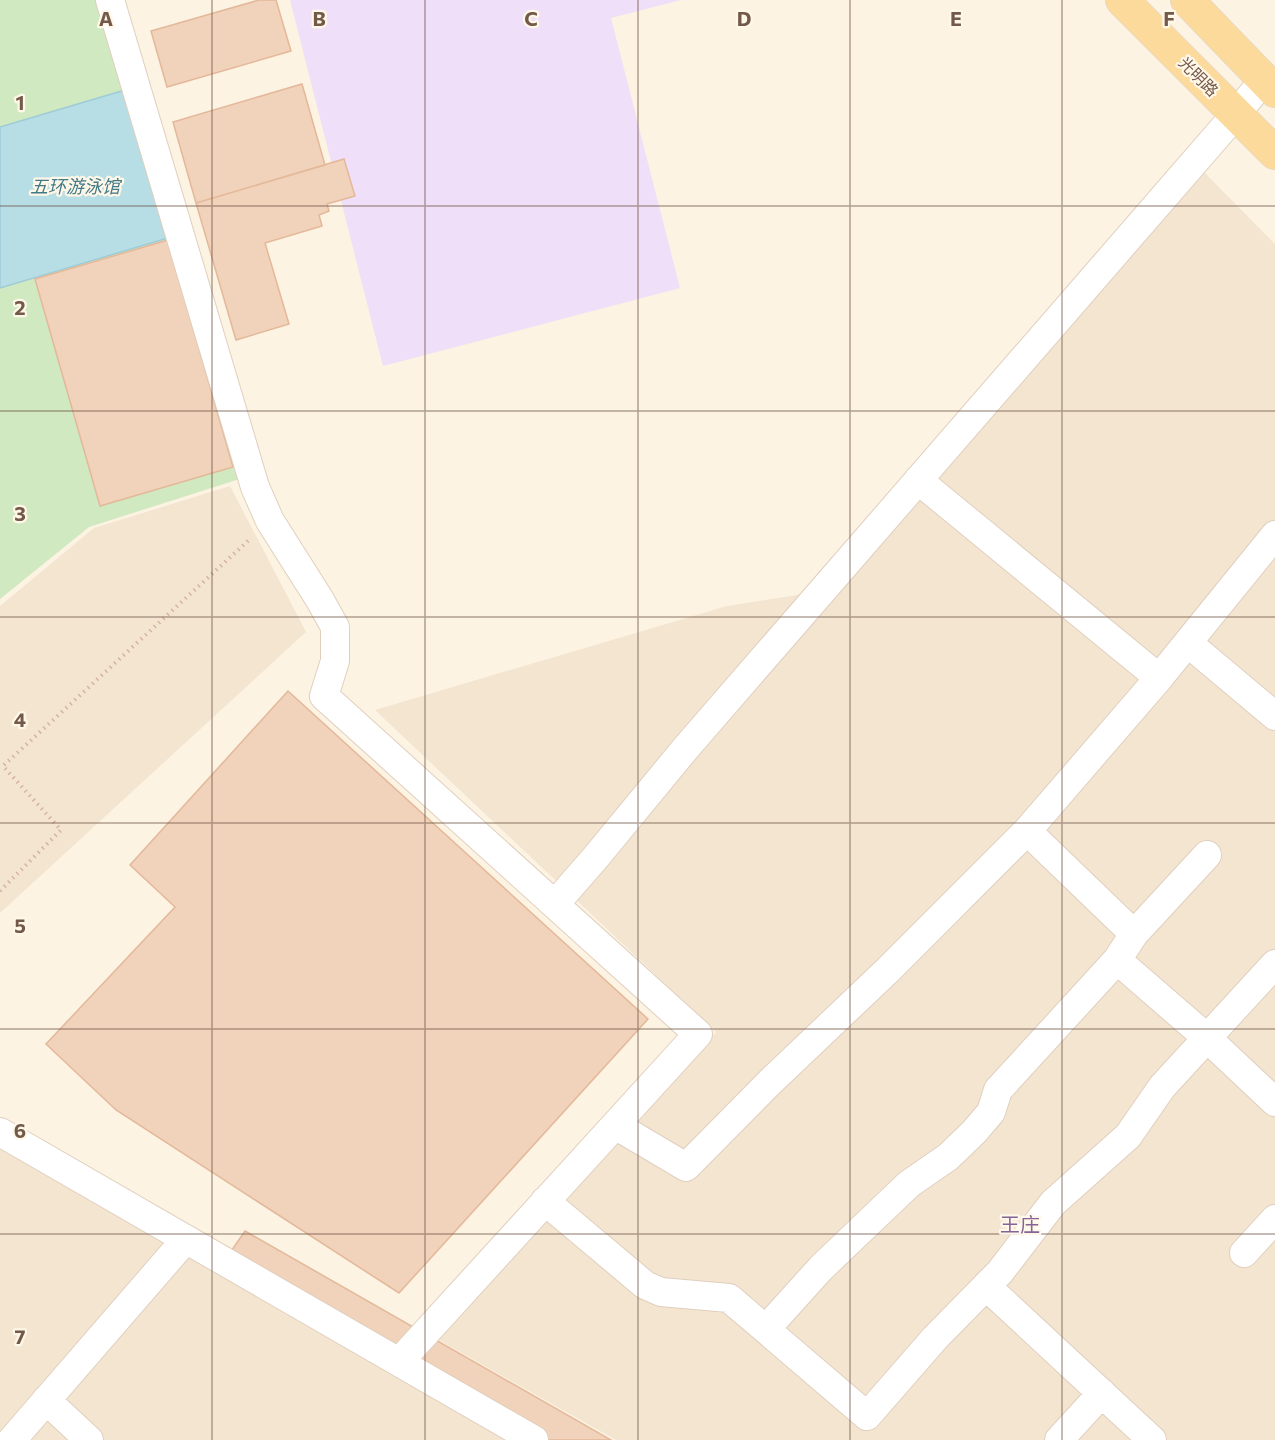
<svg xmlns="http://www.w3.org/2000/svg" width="1275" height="1440" viewBox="0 0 1275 1440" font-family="Commissioner,'Noto Sans SC',sans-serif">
  <rect width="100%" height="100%" fill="#fcf3e2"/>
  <path fill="#f4e5d1" d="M1197,165L1275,244V1440H616L435,1338L716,1032L375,710L727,606L829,590Z
    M230,486L306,632L0,913V606L94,528Z
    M0,1147L509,1440H0Z"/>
  <path fill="#f0dff8" d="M290,0H681L611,18L680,288L383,366Z"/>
  <path fill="#d0e9c1" d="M0,0H100L246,477L89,527L0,599Z"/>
  <path fill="#b7dde5" stroke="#9dccd7" stroke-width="1.5" d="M125,90L168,238L0,288V127Z"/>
  <path fill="#f1d2ba" stroke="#e4b89a" stroke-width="1.5" d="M259,0H276L291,51L167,87L151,31Z
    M302,84L325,165L196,203L173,122Z
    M344,159L355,196L327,204L329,211L319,215L322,226L265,243L289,324L236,340L196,203Z
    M168,240L233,467L100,506L35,279Z
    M288,691L648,1019L399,1293L116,1110L46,1044L175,907L130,865Z
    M245,1231L611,1440H543L225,1260Z"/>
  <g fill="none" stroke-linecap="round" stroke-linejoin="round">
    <g stroke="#e0cfbe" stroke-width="30">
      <path id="minor" d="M110,0L255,487L270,521L320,600L335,627V661L324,696L698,1034L399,1362
        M918,480L1159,678
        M1188,643L1275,716
        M1027,831L1134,934
        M555,904L596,857L685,749L1236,114L1264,80
        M1117,960L1207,1038L1275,1102
        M615,1125L686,1167L770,1082L888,970L1027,831L1159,678L1275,535
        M0,1132L534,1440
        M545,1201L645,1285L661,1292L729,1298L867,1416L935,1338L1000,1272L1053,1203L1128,1136L1162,1087L1275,964
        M1244,1253L1275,1219
        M986,1286L1152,1440
        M766,1329L821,1268L909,1184L948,1157L974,1132L991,1112L998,1090L1117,960L1134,934L1207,855
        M46,1400L89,1440
        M12,1440L186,1239
        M1059,1440L1102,1393"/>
    </g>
    <g stroke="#dbd4d0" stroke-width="34">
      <path id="major" d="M1122,0L1275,153
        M1187,0L1275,91"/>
    </g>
    <path stroke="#d6b59d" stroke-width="4" stroke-dasharray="1.5 4.5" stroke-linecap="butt" d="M0,891L61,830L3,766L249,540"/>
    <use href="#minor" stroke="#fff" stroke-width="28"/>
    <use href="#major" stroke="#fbda9b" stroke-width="33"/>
  </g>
  <path fill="none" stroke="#735949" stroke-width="1.5" stroke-opacity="0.55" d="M212,0V1440M425,0V1440M638,0V1440M850,0V1440M1062,0V1440M0,206H1275M0,411H1275M0,617H1275M0,823H1275M0,1029H1275M0,1234H1275"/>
  <g text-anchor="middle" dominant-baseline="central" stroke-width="4.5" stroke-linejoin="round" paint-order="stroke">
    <g font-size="16" fill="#735949" stroke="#fff7e8">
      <text transform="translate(1199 76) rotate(45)">光明路</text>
    </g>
    <g font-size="18" font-style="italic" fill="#427a87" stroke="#fff7e8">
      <text x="75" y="186">五环游泳馆</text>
    </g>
    <g font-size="20" fill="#876497" stroke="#fff7e8">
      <text x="1020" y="1224">王庄</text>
    </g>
  </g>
  <g font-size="20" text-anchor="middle" font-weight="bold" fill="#735949" stroke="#fff7e8" stroke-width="4.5" stroke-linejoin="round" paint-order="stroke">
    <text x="106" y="26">A</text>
    <text x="319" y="26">B</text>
    <text x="531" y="26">C</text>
    <text x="744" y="26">D</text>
    <text x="956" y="26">E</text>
    <text x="1169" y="26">F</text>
    <text x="20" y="110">1</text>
    <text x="20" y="315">2</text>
    <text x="20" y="521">3</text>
    <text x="20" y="727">4</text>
    <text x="20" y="933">5</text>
    <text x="20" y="1138">6</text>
    <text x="20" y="1344">7</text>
  </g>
</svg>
